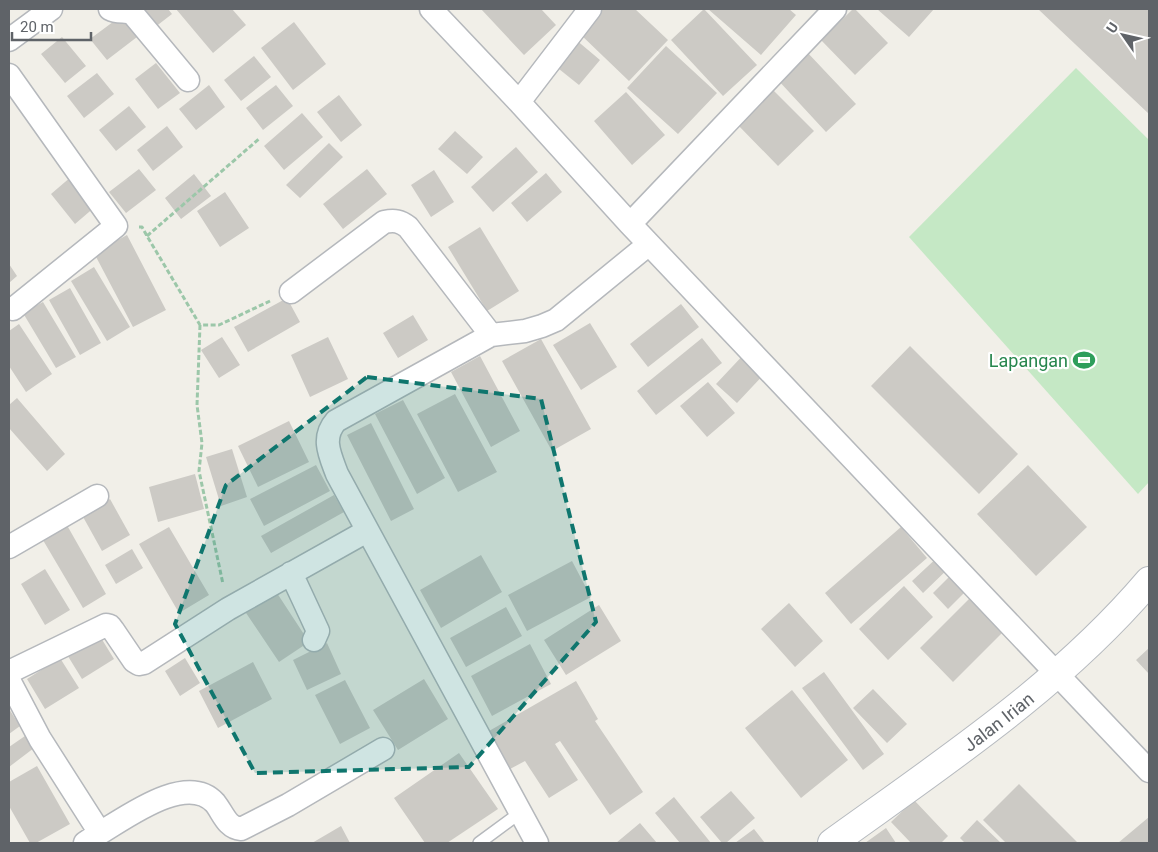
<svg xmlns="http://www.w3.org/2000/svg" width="1158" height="852" viewBox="0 0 1158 852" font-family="Roboto,sans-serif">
  <rect width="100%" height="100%" fill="#f1efe8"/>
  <path fill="#c5e8c5" d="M1076,68L1149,140V482L1138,494L909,237Z"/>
  <path fill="#cccac5" d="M133,9H168L172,14L150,31Z
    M176,9H232L246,25L213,53Z
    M481,9H541L556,25L524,55Z
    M603,9H635L668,40L629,81L579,33Z
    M704,9L757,65L723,96L671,40Z
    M708,9H789L796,15L761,55Z
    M853,9H855L888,43L855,75L821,40Z
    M877,9H934L909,37Z
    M1038,9H1149V114Z
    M121,16L137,37L107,60L90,39Z
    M294,22L326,64L293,90L261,48Z
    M62,37L86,66L65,83L41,54Z
    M575,39L600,60L579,85L554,65Z
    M666,46L717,93L678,134L627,88Z
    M806,51L856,104L826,132L777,79Z
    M254,56L271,77L241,101L224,80Z
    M156,63L180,93L158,109L135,79Z
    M97,73L114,94L84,118L67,96Z
    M209,85L225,107L196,130L179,109Z
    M276,85L293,106L263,130L246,108Z
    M771,88L814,131L778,166L736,123Z
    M626,92L665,135L632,165L594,121Z
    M339,95L362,125L341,142L317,112Z
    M129,106L146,127L116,151L99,130Z
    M302,113L323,137L284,170L264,146Z
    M167,126L183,147L153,171L137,150Z
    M455,131L483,157L467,174L438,149Z
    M329,143L343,157L300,198L286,185Z
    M516,147L538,172L493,212L471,187Z
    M139,169L156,190L126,213L109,192Z
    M367,169L387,194L343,229L323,204Z
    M434,170L454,202L431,217L411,185Z
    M546,173L562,192L527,222L511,203Z
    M194,174L211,196L181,219L165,198Z
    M72,176L96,206L75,224L51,194Z
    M225,192L249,228L220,247L197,211Z
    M480,227L519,291L487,311L448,247Z
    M127,235L166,310L133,327L94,253Z
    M9,264L17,276L9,283Z
    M94,267L130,327L107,341L71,281Z
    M70,288L101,343L80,355L49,300Z
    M287,298L300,322L248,352L234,327Z
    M43,302L76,357L56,368L23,313Z
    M681,304L699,327L648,367L630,344Z
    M413,315L428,340L398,358L383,333Z
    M590,323L617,367L581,390L553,345Z
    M19,324L52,374L26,392L9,366V331Z
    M222,337L240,365L219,378L201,350Z
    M328,337L348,379L310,397L291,355Z
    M702,338L722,363L656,415L637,391Z
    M541,339L591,429L552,451L502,361Z
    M910,346L1018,454L979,494L871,386Z
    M747,351L768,370L737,403L716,384Z
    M480,356L520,431L491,447L451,372Z
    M708,382L735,413L707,437L680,406Z
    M455,394L497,472L458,492L417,414Z
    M17,398L65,454L47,471L9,428V405Z
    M403,400L445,478L417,494L375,414Z
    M289,421L309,462L258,487L238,446Z
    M371,423L414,509L391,521L347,435Z
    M232,449L247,497L221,506L206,457Z
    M316,465L330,491L264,526L250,499Z
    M1028,465L1087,527L1036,576L977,514Z
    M195,474L204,509L158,522L149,487Z
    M334,495L344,512L271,553L261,536Z
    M110,499L130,535L102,551L82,515Z
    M64,520L106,594L83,608L40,535Z
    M169,527L209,595L179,613L139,544Z
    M901,527L927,558L851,624L825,593Z
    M132,549L143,568L116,584L105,565Z
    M941,554L952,565L923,593L912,581Z
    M481,555L502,592L441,628L420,590Z
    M572,561L591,597L527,631L508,595Z
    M45,569L70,610L45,625L21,584Z
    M956,570L971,586L948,609L933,593Z
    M904,586L933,617L888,660L859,629Z
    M275,590L309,642L279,662L244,610Z
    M970,598L1003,632L953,682L920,648Z
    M789,603L823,641L795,667L761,629Z
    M599,605L621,641L566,675L544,640Z
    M506,607L522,636L466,667L450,638Z
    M98,633L114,659L82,679L66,653Z
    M327,643L341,674L307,690L293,660Z
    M530,644L551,684L492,716L471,676Z
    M1149,648V674L1136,660Z
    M60,658L79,688L45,709L27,679Z
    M185,658L200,683L180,696L165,671Z
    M253,662L272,699L218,728L199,691Z
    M824,672L884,754L863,770L802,688Z
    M424,679L448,719L398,750L373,710Z
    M345,680L370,728L340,744L315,695Z
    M576,681L598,719L595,721L643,792L610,815L560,741L555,744L578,780L549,798L525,761L510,769L489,731Z
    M873,689L907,724L887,743L853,708Z
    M792,690L848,760L801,798L745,728Z
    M9,709L20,726L9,734Z
    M25,736L34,748L9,767V747Z
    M459,753L498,809L447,843H425L394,798Z
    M37,766L70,824L36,843H30L9,806V782Z
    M1019,784L1078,843H1006L983,820Z
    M731,791L755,818L726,843H722L700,817Z
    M674,797L711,843H680L655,813Z
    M914,800L948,836L941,843H911L891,822Z
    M1149,817V843H1118Z
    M977,820L1001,843H965L960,838Z
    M640,823L657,843H616Z
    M341,826L350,843H312Z
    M886,828L896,843H865Z
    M754,829L765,843H735Z"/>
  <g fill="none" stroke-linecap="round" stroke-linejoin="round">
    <g stroke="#b5b8bc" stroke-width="14">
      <path id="lane" d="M479,843L521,812"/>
    </g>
    <g stroke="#b5b8bc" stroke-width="25">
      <path id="street" d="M110,9C119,14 126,9 133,14L188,80
        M431,9L519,102L630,224L1149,771
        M9,40L51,9
        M9,75L116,226L13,309
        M519,102L590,9
        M630,224L835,9
        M291,292L384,222C395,220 400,221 408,227L491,335
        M9,547L97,496
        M291,573L318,631L314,640
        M9,672L106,625L110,626L113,630L134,661L139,664L144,663L228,609L367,531
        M9,680L40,739L100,833L85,843
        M100,833C127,817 187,772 215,803C223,813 227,828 241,829L288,805L383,749
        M537,843L337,474C330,455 321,438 336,421L491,335L525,331L542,326L556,320L649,244"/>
    </g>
    <g stroke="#b6babf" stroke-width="30">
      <g id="secondary">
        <path id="s1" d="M832,843C943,763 1060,686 1149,581"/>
      </g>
    </g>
    <path stroke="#9cc7a9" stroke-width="3" stroke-dasharray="5 2.5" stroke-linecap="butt" d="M139,227H142L147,236L200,325H219L270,301
      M147,236L260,138
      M200,325L197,405L202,443L199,471L223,584"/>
    <use href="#lane" stroke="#fff" stroke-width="11"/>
    <use href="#street" stroke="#fff" stroke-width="22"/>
    <use href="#secondary" stroke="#fff" stroke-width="28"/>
  </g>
  <path fill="#0f766e" fill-opacity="0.2" stroke="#0f766e" stroke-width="4" stroke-dasharray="10 6" stroke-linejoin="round" d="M367,377L541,399L596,622L469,767L255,773L175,624L226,485Z"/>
  <defs>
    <g id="stadium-bare" transform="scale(1.725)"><path d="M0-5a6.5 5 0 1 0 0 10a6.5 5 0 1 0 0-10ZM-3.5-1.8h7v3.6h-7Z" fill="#2e9e5b" stroke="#fff" stroke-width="2.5" paint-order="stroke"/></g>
  </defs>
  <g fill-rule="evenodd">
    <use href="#stadium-bare" x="1084" y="360"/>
  </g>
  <g text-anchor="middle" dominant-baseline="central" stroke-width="4.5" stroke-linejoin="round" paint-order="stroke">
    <g font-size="18" fill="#27864d" stroke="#fff" text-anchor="end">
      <text x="1068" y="360">Lapangan</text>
    </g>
    <g font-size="18" fill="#5f6368" stroke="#fff">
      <text stroke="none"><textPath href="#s1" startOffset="206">Jalan Irian</textPath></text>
    </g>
  </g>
  <rect width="1158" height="852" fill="none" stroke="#5f6368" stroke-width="20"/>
  <g transform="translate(1123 35) rotate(304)" stroke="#ffffff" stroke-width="4" paint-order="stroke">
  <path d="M0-4L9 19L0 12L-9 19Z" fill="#5f6368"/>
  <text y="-8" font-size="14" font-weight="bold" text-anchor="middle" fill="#5f6368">U</text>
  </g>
  <path d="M12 32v8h79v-8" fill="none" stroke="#5f6368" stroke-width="2.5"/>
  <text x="20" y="32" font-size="15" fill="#5f6368" stroke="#ffffff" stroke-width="4" paint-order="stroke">20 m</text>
</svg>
